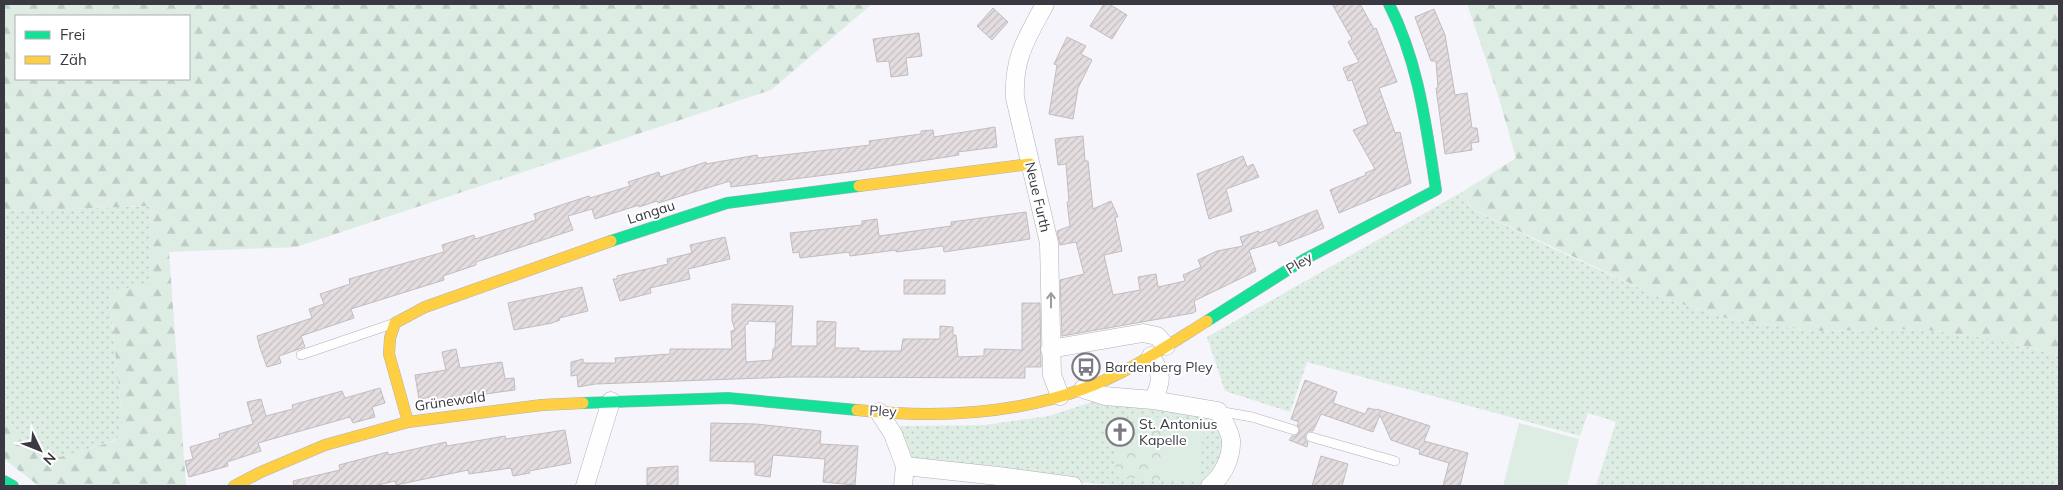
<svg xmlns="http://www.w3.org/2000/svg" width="2063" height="490" viewBox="0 0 2063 490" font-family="Mulish,sans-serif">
  <defs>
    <pattern id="grass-dots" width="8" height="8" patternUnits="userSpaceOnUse" patternTransform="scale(1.25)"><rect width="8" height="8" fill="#ddede4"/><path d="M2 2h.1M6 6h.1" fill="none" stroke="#beccc5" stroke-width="1.8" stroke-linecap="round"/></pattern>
    <pattern id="forest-firs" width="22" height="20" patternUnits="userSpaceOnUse" patternTransform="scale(1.25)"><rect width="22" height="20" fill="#ddede4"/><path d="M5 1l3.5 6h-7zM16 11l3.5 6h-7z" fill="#beccc5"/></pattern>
    <pattern id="park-crowns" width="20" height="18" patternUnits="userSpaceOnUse" patternTransform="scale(1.25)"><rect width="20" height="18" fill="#ddede4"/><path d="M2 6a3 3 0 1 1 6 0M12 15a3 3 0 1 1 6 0" fill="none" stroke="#beccc5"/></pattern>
    <pattern id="building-hatch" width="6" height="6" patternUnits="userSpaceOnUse" patternTransform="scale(1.25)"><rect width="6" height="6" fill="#e3dddf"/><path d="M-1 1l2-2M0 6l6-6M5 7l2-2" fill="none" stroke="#c4bec1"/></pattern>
  </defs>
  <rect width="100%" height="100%" fill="#f6f5fb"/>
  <path fill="url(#grass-dots)" d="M1462,192L1474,210L1552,248L1657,296L1729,319L1814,331L1919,329L1997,339L2059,355V486H1596L1616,422L1588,413L1580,436L1307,362L1290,412L1225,391L1207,337Z
    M151,206L149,284L109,293L123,428L120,436L109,443L53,459H45L39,456L4,416V211Z
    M1092,402L1205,415C1223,434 1229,448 1216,472C1213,478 1206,485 1199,486C1185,489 1167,486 1153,486C1072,486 991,470 911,458L901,438L900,426L984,425L1049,416Z"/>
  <path fill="url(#forest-firs)" fill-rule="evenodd" d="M4,4H872L771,90L296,247L169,252L186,486H39L4,459V416L38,455L45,459H53L112,442L120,436L123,428L109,292L149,283L151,206L4,211ZM16,16H189V79H16Z
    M1467,4H2059V355L1997,339L1919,329L1814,331L1729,319L1657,296L1474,210L1462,192L1516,158L1498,95Z"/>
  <path fill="url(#park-crowns)" d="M1134,416L1165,418L1160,480L1115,477L1117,442L1132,443Z"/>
  <path fill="#ddede4" d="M1165,418L1204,421L1199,482L1160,480Z
    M1519,423L1579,439L1567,486H1503Z"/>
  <path fill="url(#building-hatch)" stroke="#c2bcbe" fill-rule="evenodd" d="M1104,4H1109L1127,15L1112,39L1090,26Z
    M1332,4H1360L1374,29L1376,28L1397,82L1379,88L1395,133L1400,132L1411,183L1339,213L1330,190L1366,175L1365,173L1375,169L1353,130L1368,124L1352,80L1348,81L1343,68L1359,62L1348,42L1352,39Z
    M993,8L1008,22L992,40L977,26Z
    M1434,9L1445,35L1455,95L1467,93L1472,128H1477L1479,142L1471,143L1472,150L1445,154L1436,88H1438L1436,61H1431L1415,17Z
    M919,33L922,56L906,58L908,75L891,77L889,61L877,62L873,39Z
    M1067,37L1086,46L1081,54L1092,60L1078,88L1073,119L1049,114L1057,65L1054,64Z
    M995,127L997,147L958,152L959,155L857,171L731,187L730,181L658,203L657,201L639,207V205L595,219L592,209L568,216L573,230L476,262V265L443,276L444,280L351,309L354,318L301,336L305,347L279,356L281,363L267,367L260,348L257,336L312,318L309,309L324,304L320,294L350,284L349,279L444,252L442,245L474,235L475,239L536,220L534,214L589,196L590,198L630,186L628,182L659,172L660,177L706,162V164L757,155L758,158L870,145L869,141L921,134V131L933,130L934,137Z
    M1083,136L1085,161H1088L1093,209L1111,201L1118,217H1115L1122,251L1104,255L1113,295L1140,290L1138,277L1156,274L1158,287L1185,281L1183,275L1201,267L1198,260L1217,251L1243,246L1240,237L1259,231V233L1317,210L1324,228L1279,246L1277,241L1249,250L1256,271L1194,301L1196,311L1193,313L1062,336L1060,280L1084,274L1076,242L1060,245L1057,231L1070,226L1067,202H1069L1066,164L1058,165L1055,139Z
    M1243,156L1247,167L1253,164L1259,177L1226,189L1232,211L1209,219L1197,174Z
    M1026,212L1030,239L944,252L943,246L896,252V250L850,256L849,252L800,258L799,252L793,253L790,233L862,225V221L877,219L879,236L951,226V222Z
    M725,237L730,259L688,269L690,279L650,288L651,293L620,301L613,279H617V276L668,264L667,259L692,253L690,245Z
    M904,280H945V294H904Z
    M582,287L588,311L559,318L560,320L552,323L514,330L508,303Z
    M1022,303H1040L1041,367H1025V378L791,377L595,384L578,387L577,375L571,376V362L583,359V363H616L615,358L670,354V349H732L731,331L735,330L732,321V304L793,306L791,346H817V321L836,322L835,348H859V351H901L903,339H940V326L953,327V335H956L958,357L984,356V349L1022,350ZM748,321L776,322L775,348L773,349L772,360L746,362L745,325L748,324Z
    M456,349L460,368L502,362L505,379L514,378L515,390L432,401L431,397L419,399L415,375L446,370L442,352Z
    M1305,380L1337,392L1333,403L1365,414L1368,408L1377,410V409L1430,426L1424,441L1468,453L1460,486H1443L1449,463L1419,454L1420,450L1391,440L1380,415L1373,432L1321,414L1313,431H1309L1305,435V439L1308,443L1307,447L1289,440L1292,436H1296L1300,431L1297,425L1299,422L1291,419Z
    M380,388L385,403L372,407L375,417L353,423L350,417L258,443L261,451L227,462L228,466L189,477L185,461L193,459L190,447L220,438L219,434L253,424L247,402L261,399L266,416L293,409L292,405L342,391L345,398Z
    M711,423L756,424L821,431L820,444L858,446L855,485L823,482L825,459L773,455L770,477L755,475V462L710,461Z
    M1110,425L1131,426L1130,439L1110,438Z
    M565,430L571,463L529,471L530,473L513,476L511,468L469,474L468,470L396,485L395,481L374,486H294L293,481L340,470L339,465L388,452V455L446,442L447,446L505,436L506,439Z
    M1321,456L1348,464L1342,486H1312Z
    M678,466V486H647V468Z"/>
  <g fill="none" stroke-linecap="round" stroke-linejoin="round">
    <g stroke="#b2b0b7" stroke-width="10">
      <path id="lane" d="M301,355L392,324
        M1218,411L1252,417L1294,430
        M1311,437L1395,461"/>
    </g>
    <g stroke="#b2b0b7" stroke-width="19">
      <path id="street" d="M1045,4C1027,38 1013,57 1015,98L1049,243L1052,375L1060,396
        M1050,349L1143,333L1157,336L1166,346
        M1151,356C1162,376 1163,379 1153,400
        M1083,389L1105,396L1153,400L1218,411C1223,420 1230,431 1231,440C1232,457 1223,476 1210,486
        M879,412L893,434L905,466L903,486
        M905,466L998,476L1073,486
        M585,486L611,401"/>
    </g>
    <g stroke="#b2b0b7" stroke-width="12">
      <path id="fast" d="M611,241L727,203L859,186
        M1207,321L1305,259L1436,190C1426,126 1419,63 1389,4
        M583,403L728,398L857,410
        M4,481L13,486"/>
    </g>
    <g stroke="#b2b0b7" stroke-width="12">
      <path id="slow" d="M859,186L1030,164
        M857,410C931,418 1012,415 1083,389C1128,373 1167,346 1207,321
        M408,422L389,354L390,338L395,323L425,307L611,241
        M234,486L261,472L325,445L408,422L542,405L583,403"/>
    </g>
    <use href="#lane" stroke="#fefefe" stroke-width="9"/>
    <use href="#street" stroke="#fefefe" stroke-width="18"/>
    <use href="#fast" stroke="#16e098" stroke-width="11"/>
    <use href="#slow" stroke="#ffcf43" stroke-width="11"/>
  </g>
  <defs><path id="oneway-shaft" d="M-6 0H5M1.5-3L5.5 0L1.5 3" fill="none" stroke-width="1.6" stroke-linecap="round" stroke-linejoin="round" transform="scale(1.25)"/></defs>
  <use stroke="#9c9ca0" href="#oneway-shaft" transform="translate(1051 300) rotate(-90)"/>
  <defs>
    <g id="bus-ring" transform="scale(1.4375)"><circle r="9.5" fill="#fff" stroke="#7c7b83" stroke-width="1.5"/><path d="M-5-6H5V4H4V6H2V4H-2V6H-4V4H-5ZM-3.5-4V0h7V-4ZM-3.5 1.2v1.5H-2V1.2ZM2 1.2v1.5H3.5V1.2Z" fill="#7c7b83"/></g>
    <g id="church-ring" transform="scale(1.4375)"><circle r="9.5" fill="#fff" stroke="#7c7b83" stroke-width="1.5"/><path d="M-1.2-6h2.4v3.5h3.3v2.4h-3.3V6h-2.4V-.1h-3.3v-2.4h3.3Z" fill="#7c7b83"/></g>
  </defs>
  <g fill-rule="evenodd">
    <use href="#bus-ring" x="1086" y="367"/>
    <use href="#church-ring" x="1120" y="432"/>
  </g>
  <g text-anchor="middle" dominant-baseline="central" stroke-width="4" stroke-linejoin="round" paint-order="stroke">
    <g font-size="14" fill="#3a3942" stroke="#fff">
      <text transform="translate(1038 197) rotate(77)">Neue Furth</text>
      <text transform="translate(651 212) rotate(-18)">Langau</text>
      <text transform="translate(1299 263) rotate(-31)">Pley</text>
      <text transform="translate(450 401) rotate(-8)">Grünewald</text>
      <text transform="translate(883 411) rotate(3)">Pley</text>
    </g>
    <g font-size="14" fill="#3a3942" stroke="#fff" text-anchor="start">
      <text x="1105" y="367">Bardenberg Pley</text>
      <text x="1139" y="424">St. Antonius<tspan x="1139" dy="16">Kapelle</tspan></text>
    </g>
  </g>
  <rect width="2063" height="490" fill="none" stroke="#3a3942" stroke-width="10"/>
  <rect x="15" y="15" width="175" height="65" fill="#ffffff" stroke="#b0b0b3"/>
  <rect x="25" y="31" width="25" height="8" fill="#16e098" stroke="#b0b0b3"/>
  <text x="60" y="40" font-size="15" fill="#3a3942">Frei</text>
  <rect x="25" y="56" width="25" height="8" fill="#ffcf43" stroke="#b0b0b3"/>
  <text x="60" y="65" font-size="15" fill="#3a3942">Zäh</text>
  <g transform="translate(40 450) rotate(133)" stroke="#ffffff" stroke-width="4" paint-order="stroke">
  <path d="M0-4L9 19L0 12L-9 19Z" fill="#3a3942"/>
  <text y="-8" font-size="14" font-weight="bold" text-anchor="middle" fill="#3a3942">N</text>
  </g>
</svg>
